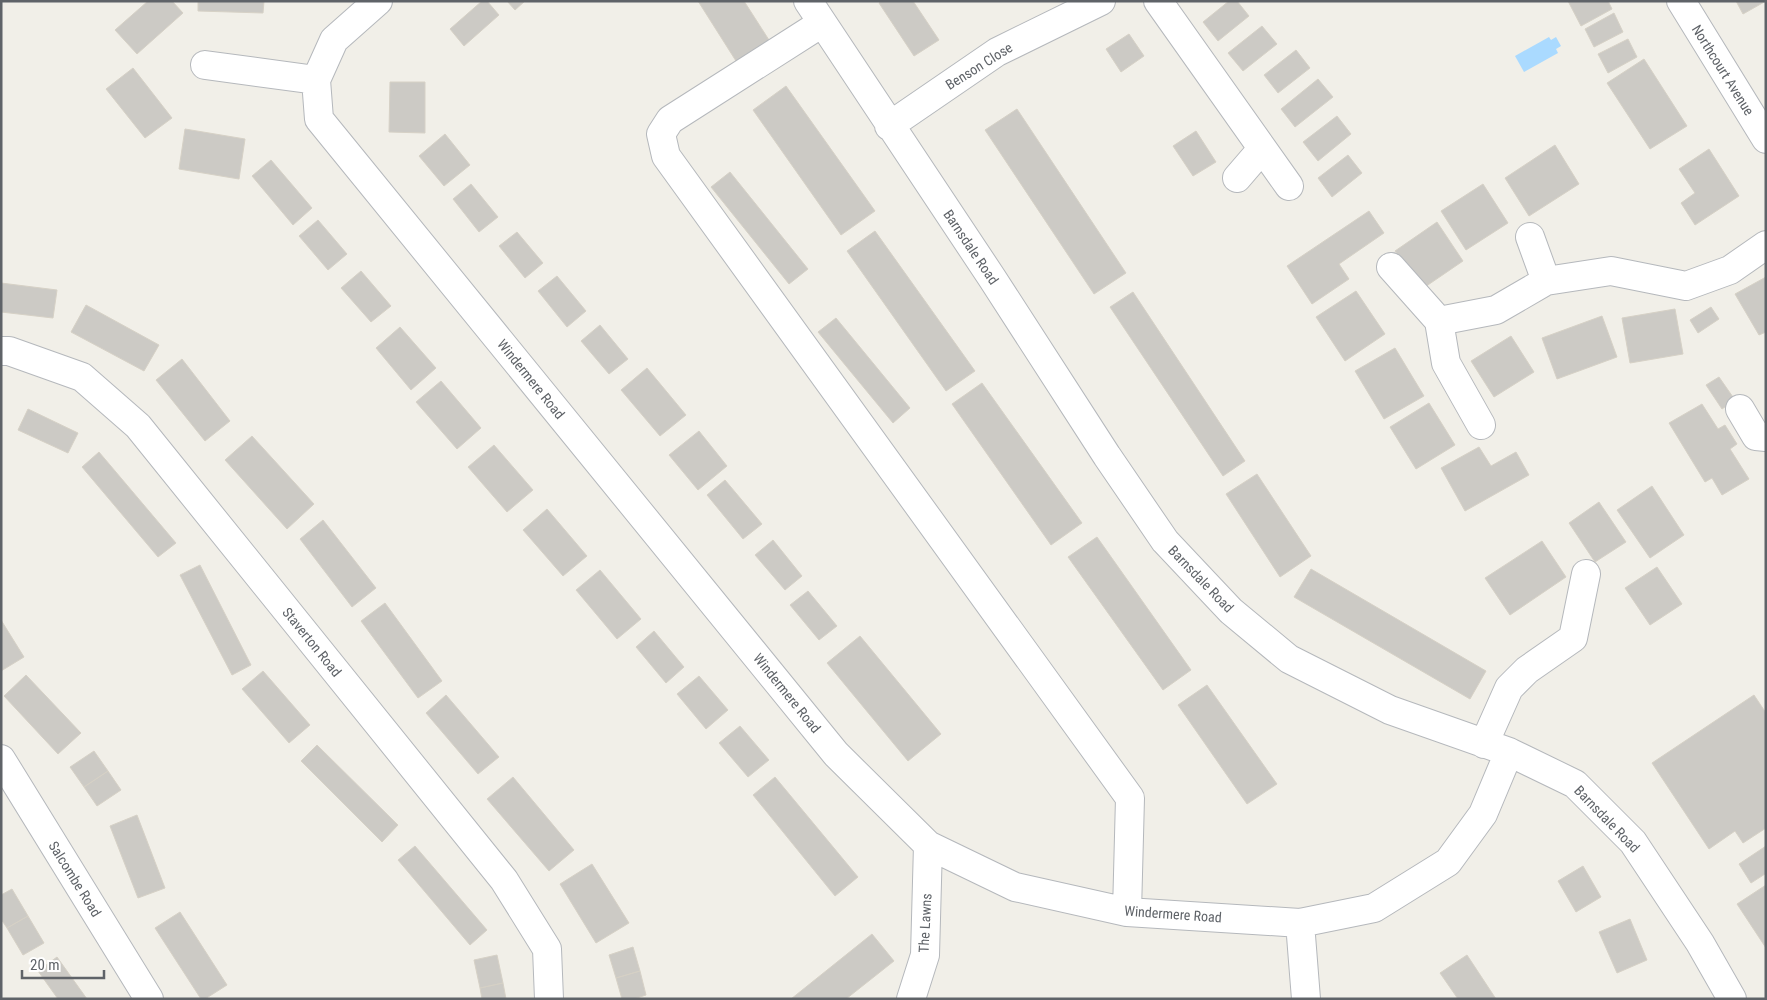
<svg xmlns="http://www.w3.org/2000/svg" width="1767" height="1000" viewBox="0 0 1767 1000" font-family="'Roboto Condensed',sans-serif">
  <rect width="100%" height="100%" fill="#f1efe8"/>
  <path fill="#aadaff" d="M1549,37L1551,40L1556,37L1561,46L1556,49L1558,53L1524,72L1515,56Z"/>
  <path fill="#cccac5" stroke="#d6d1c6" d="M148,1H172L183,13L137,54L115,30Z
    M198,1H264L263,13L198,11Z
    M482,1H487L499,15L464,46L450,29Z
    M507,1H525L515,10Z
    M698,1H744L769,40L736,61Z
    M881,1H913L939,40L914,56L879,3Z
    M1229,1H1237L1249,16L1218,41L1203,22Z
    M1568,1H1608L1612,9L1581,26Z
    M1736,1H1766L1743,14Z
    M1614,13L1623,32L1594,47L1585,29Z
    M1262,26L1277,44L1243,71L1228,53Z
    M1129,34L1144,56L1121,72L1106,49Z
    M1628,39L1637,57L1608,73L1598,54Z
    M1296,50L1310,68L1278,93L1264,75Z
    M1644,59L1687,126L1650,149L1607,83Z
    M133,68L172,118L145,138L106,89Z
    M1318,79L1333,97L1295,127L1281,109Z
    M390,82H425V133L389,132Z
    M786,86L875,211L841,235L753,110Z
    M1017,109L1126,273L1094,294L985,130Z
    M1337,116L1351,134L1318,161L1303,142Z
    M185,129L245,139L239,179L179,169Z
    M1196,131L1216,162L1193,176L1173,146Z
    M445,134L470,165L444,186L419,156Z
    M1555,145L1579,184L1529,216L1505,178Z
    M1709,149L1739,196L1695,225L1681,203L1695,193L1679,169Z
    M1348,155L1362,173L1332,197L1318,178Z
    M271,160L312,208L293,225L252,176Z
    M730,172L808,269L789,284L711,187Z
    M471,184L498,217L479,232L453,199Z
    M1483,184L1508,223L1466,250L1441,211Z
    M1369,211L1384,233L1339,264L1349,279L1312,304L1287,266Z
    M318,220L347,254L328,270L299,236Z
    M1437,222L1463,261L1422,289L1395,251Z
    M875,231L975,371L946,391L847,251Z
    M517,232L543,263L525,278L499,246Z
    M361,271L391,306L371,322L341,288Z
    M557,276L586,311L567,327L538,291Z
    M1766,277V332L1759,335L1735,294Z
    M1,283L57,290L53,318L1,312Z
    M1356,291L1385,334L1345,361L1316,317Z
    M1133,292L1245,461L1223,476L1110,307Z
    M86,305L159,345L144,371L71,332Z
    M1711,307L1719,319L1698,333L1690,320Z
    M1675,309L1683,354L1630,363L1622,318Z
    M1602,316L1617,357L1557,379L1542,338Z
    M836,318L910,408L893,423L818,332Z
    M600,325L628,359L609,374L581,341Z
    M400,327L436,368L411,390L376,348Z
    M1511,336L1534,372L1494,397L1471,361Z
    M1395,348L1424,396L1384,419L1355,371Z
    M182,359L230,421L205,441L156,380Z
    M647,368L686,415L660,436L621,390Z
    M1719,377L1735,400L1722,409L1706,385Z
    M441,381L481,428L457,449L416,402Z
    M982,383L1082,523L1051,545L952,404Z
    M1429,403L1455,445L1416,469L1390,427Z
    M1702,404L1718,429L1725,425L1737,444L1730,449L1749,479L1722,495L1712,478L1705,482L1669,423Z
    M28,409L78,433L68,453L18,430Z
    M699,431L727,466L698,490L669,455Z
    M252,436L314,504L287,529L225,460Z
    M494,445L533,490L507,512L468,467Z
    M1479,447L1491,466L1516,452L1529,475L1465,511L1441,468Z
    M99,452L176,543L158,557L82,467Z
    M1257,474L1311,556L1280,577L1226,494Z
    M725,480L762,524L743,539L707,495Z
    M1652,486L1684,535L1650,558L1617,510Z
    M1599,502L1626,542L1595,562L1569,523Z
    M547,509L587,556L563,576L523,530Z
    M323,520L376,588L352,607L300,539Z
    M1097,537L1191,670L1163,690L1068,557Z
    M773,540L802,576L785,590L755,555Z
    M1542,541L1566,577L1510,615L1485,578Z
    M200,565L251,665L232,675L180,575Z
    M1657,567L1682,604L1650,625L1625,588Z
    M1311,569L1486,671L1470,699L1294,597Z
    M600,570L641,619L617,639L576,590Z
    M808,591L837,626L819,640L790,605Z
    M385,603L442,681L418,698L361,621Z
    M1,620L24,657L1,671Z
    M654,631L684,667L666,683L636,647Z
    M860,636L941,734L908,761L827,663Z
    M263,671L310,725L289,743L242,689Z
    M26,675L81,733L58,754L4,696Z
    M699,676L728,710L706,729L677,694Z
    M1207,685L1277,784L1247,804L1178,705Z
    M446,695L499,757L478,774L426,713Z
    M1754,695L1766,713V828L1743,843L1735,831L1709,849L1652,763Z
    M740,726L769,760L748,777L719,743Z
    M317,745L398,825L382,842L301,761Z
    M94,751L108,771L84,787L70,767Z
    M108,771L121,790L97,806L84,787Z
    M513,777L574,850L549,871L487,799Z
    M775,777L858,877L835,896L753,795Z
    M137,815L165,888L138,898L110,826Z
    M415,846L487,930L470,945L398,860Z
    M1766,846V875L1765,874L1751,883L1739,864Z
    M592,864L629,923L596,943L560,884Z
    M1583,866L1601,897L1576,912L1558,881Z
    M1766,885V948L1737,904Z
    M12,889L28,916L7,928L1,919V895Z
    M180,912L227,985L205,999H201L155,928Z
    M28,916L44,943L23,955L7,928Z
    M1630,919L1647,960L1617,973L1599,932Z
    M872,934L894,961L846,999H791Z
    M633,947L640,971L616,978L609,955Z
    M497,955L503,983L480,988L474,960Z
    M1467,955L1496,999H1458L1440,973Z
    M57,957L87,999H58L38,971Z
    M640,971L646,995L634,999H622L616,978Z
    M503,983L506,999H482L480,988Z"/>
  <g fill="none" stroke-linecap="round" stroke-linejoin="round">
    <g stroke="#b5b8bc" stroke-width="30">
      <path id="minor" d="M378,1L334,40L316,80L319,119L836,754L928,845L1015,887L1127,912L1300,923L1374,908L1448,862L1483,814L1509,752
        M808,1L992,278L1107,456L1165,541L1231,611L1289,659L1390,710L1509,752L1575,784L1633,842L1700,943L1732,999
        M1158,1L1289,186
        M1681,1L1766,139
        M822,23L670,120L661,134L666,156L1130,798L1127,912
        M205,65L316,80
        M889,126L997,52L1101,1
        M1237,178L1262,149
        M1530,237L1546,281
        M1391,267L1439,321L1496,310L1546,281L1611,271L1686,286L1730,270L1766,245
        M1439,321L1446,363L1481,425
        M1,351H9L82,377L138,426L504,880L547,949L549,999
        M1740,409L1756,436L1766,437
        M1484,744L1509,688L1527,670L1573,638L1586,574
        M1,759L149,999
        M1300,923L1306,999
        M911,999L925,955L928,845"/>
    </g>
    <use href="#minor" stroke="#fff" stroke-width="28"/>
  </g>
  <g text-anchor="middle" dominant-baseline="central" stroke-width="4" stroke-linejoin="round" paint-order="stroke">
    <g font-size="14" fill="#5f6368" stroke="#fff">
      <text transform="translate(979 66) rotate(-32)">Benson Close</text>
      <text transform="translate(1723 70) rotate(58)">Northcourt Avenue</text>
      <text transform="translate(971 247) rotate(56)">Barnsdale Road</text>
      <text transform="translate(531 379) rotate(51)">Windermere Road</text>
      <text transform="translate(1201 579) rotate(46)">Barnsdale Road</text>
      <text transform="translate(312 642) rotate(51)">Staverton Road</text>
      <text transform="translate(787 693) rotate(51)">Windermere Road</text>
      <text transform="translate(1607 819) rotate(46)">Barnsdale Road</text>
      <text transform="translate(75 879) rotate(58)">Salcombe Road</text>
      <text transform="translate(1173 914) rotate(4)">Windermere Road</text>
      <text transform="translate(925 923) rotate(-87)">The Lawns</text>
    </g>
  </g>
  <rect width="1767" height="1000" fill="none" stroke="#5f6368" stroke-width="5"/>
  <path d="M22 970v8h82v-8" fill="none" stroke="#5f6368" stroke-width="2.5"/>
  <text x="30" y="970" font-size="15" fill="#5f6368" stroke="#ffffff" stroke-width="4" paint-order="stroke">20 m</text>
</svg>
